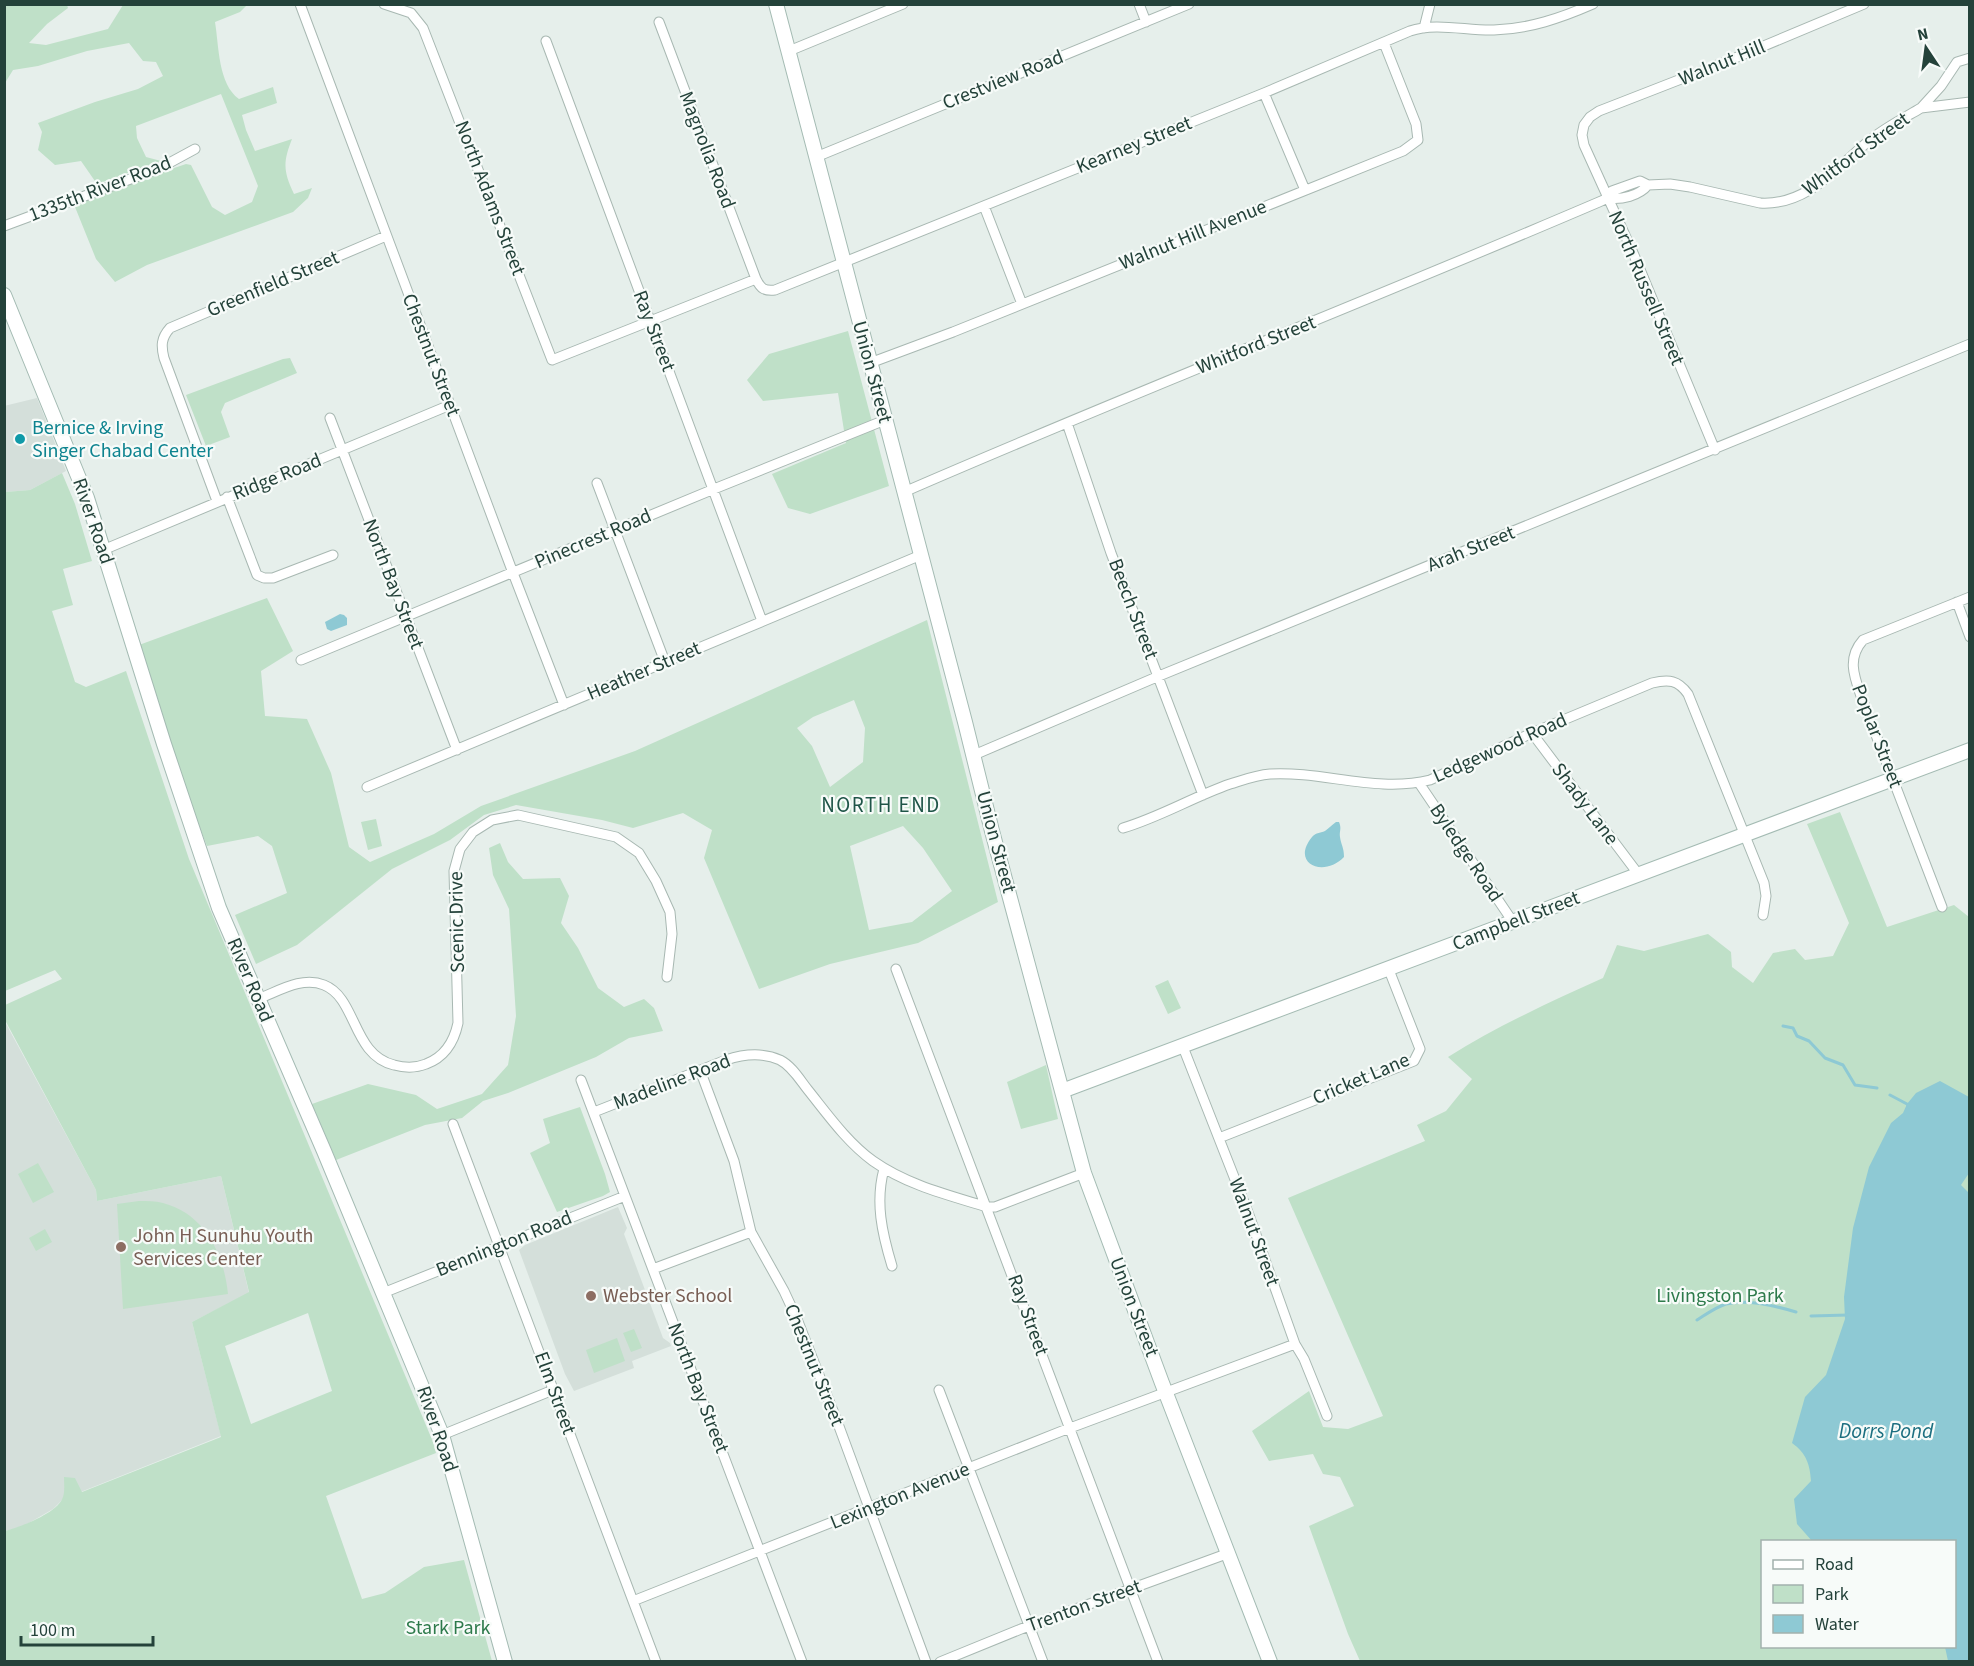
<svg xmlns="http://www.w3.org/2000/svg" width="1974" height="1666" viewBox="0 0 1974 1666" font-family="'Source Sans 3',sans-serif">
  <rect width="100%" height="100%" fill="#e6efeb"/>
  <path fill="#d4dfda" d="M37,398L66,471L30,490L5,492L4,406Z
    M4,1020L96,1190L97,1201L221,1176L249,1293L192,1322L221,1436L63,1499L53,1509L22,1527L5,1531Z
    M618,1207L627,1228L624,1234L663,1338L670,1343L671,1346L632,1361L634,1368L574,1391L565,1374L519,1250L525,1245Z"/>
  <path fill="#bfe0c8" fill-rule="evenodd" d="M5,5H67L68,8L47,24L29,43L46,45L108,29L123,5H247L240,12L215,22C219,46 218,84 239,99L273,87L277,103L242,115L246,130L255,151L292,139C283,162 283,171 294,194L312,188L308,198L293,212L147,265L115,282L96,259L73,202L186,164L191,165L212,207L225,215L252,202L258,186L221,94L136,126L137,138L146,157L161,161L97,184L81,161L55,165L38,150L42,132L38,123L95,102L138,89L163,76L156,62L143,61L129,43L87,51L38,66L13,70L5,83Z
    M848,331L889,486L810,514L788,508L772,474L846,443L838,393L763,401L747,380L769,354Z
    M290,358L297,373L225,403L221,412L230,437L206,446L186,395L283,359Z
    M62,473L75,504L92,561L63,569L73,605L52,611L75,682L86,687L126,671L189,859L433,1442L436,1453L326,1496L362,1599L385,1593L424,1567L464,1560L492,1661H5V1531C20,1527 58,1513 63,1497C65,1491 64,1483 64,1477L75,1478L82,1492L221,1437L192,1322L249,1292L221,1176L97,1201L96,1190L5,1020V1005L62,979L55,970L5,991V492L30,490ZM308,1313L332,1391L251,1424L225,1346Z
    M267,598L293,651L261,671L265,716L307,719L331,773L349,847L370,862L434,834L481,806L635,751L927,620L998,902L918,943L830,964L759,989L704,858L712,830L683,813L633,828L602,820L516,805L484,815L450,840L392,869L297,945L256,964L235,915L287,893L272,846L258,836L207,846L187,795L139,645ZM854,700L865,728L863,762L830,787L812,746L797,728L813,717ZM903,826L923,848L952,891L912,922L869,930L850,846Z
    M1840,812L1887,927L1954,905L1969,917V1661H1360L1348,1634L1309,1526L1354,1506L1340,1477L1323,1474L1313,1454L1269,1461L1252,1431L1309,1391L1323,1427L1348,1429L1383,1416L1288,1198L1425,1141L1417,1125L1446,1111L1472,1079L1448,1057C1497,1026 1550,1002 1603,978L1617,945L1644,951L1708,934L1731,952L1732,967L1753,983L1773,953L1795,949L1805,960L1833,956L1849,923L1807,824ZM1762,1542H1954V1646H1762Z
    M376,819L382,846L368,850L361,822Z
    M500,843L508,862L523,879L560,878L569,896L561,923L578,948L598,988L624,1007L644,999L654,1008L663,1031L629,1038L596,1057L508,1093L483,1101L462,1118L425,1125L336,1160L312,1104L368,1084L416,1095L437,1109L482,1094L508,1065L516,1016L509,909L493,875L489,848Z
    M1168,980L1181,1008L1168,1014L1155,986Z
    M1046,1065L1058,1119L1021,1129L1007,1082Z
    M580,1107L605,1174L610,1192L603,1196L557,1212L530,1153L550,1143L543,1119Z
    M38,1163L54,1192L33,1203L18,1174Z
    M139,1201C147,1201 155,1201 163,1203C205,1214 224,1254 228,1294L123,1309L117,1204Z
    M45,1229L52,1242L36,1251L29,1238Z
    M634,1329L642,1348L631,1352L623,1333Z
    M617,1338L625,1361L594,1373L586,1350Z"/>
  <path fill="#8ec9d4" d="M340,614L344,615L347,618V625L331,631L327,629L325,622Z
    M1336,822H1339C1342,829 1339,831 1340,837C1341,845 1344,847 1344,857C1324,878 1290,864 1312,837C1315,833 1320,833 1325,831C1329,828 1332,825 1336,822Z
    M1940,1081L1969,1097V1173L1961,1185L1970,1194L1969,1661H1948L1945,1647L1954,1646V1542L1812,1541L1797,1524L1794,1499L1811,1481C1810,1464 1806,1453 1792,1443L1805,1397L1826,1375L1845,1319L1844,1297L1853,1228L1869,1167L1891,1123L1903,1113L1907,1104L1916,1093Z"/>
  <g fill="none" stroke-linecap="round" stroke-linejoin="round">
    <path stroke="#8ec9d4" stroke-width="3" d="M1783,1026L1793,1028L1797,1036L1809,1041L1825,1058L1843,1065L1855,1085L1877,1088
      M1890,1095L1907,1104L1909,1107
      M1811,1316L1848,1315
      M1697,1320C1705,1315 1716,1307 1726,1304C1747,1299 1776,1306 1796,1312"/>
    <g stroke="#a8b8b2" stroke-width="11">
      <path id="street" d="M300,4L513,573L564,705
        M384,4L411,13L423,28L552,360L756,279C761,289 764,291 775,290L1264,93L1410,31C1436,22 1467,31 1494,30C1529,29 1561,18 1593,4
        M1139,4L1146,22
        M659,22L756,279
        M1424,28L1430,4
        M546,41L762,621
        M789,51L903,4
        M1970,58L1957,62L1941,86L1921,108L1970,102
        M1264,93L1305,190
        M816,157L1189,4
        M1608,198C1621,200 1639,196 1648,185
        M984,206L1022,304
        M4,226L160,168L195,149
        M870,363L953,332L1403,151L1418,140L1416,124L1384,43
        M330,418L457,750
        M1067,423L1111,553L1203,795
        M1715,450L1634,255L1584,145L1582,135L1584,125L1590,117L1599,111L1735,58L1864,4
        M597,483L665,662
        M904,492C1134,392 1368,301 1599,202L1608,198L1612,191L1640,181L1648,185L1670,184L1690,187L1760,203C1807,206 1837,167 1870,140C1886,127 1904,118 1921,108
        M227,497L257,575L264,578H273L333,555
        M217,501L164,358C161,346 161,338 170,328L386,236
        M103,550L450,405
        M1957,602L1970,637
        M301,660L714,489L885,420
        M1532,733L1639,875
        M974,755L1159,676L1970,344
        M1419,783L1513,922
        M367,787L921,555
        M1123,828C1160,817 1193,797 1230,784C1243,780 1256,775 1270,774C1323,771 1377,793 1430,780L1532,733L1652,683C1669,679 1678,680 1688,694L1764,883L1766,896L1763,915
        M1942,907L1861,696C1854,676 1847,658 1863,640L1970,597
        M896,969L1158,1662
        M258,999C279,991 302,976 324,985C357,998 352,1055 394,1065C405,1068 416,1068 426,1064C445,1057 454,1042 458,1023L454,871L460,849L473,832L492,820L518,815L616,837L639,853L656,881L670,912L672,934L667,977
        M1183,1047L1249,1215L1295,1344L1304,1359L1327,1416
        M700,1070L734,1161L751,1232L784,1291L797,1319L837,1421L926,1662
        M581,1080L802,1662
        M594,1112L726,1060C744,1054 762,1052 780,1060C792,1066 800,1080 808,1090C828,1115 847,1142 873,1161C907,1185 948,1195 987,1207H995L1084,1173
        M453,1124L656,1662
        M1219,1138L1414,1061L1420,1049L1389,970
        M884,1169C875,1202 882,1233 892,1266
        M653,1269L751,1232
        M383,1293L625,1196
        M939,1390L1043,1662
        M442,1435L553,1390
        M633,1601L1062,1431L1295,1344
        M940,1662L1021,1629L1229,1553"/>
    </g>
    <g stroke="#a4bbb3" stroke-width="16">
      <path id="secondary" d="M776,4L965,722L992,831L1084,1173L1162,1383L1270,1662
        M4,295L87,498L164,744L219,908L324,1151L442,1435L505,1662
        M1062,1091L1970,750"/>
    </g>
    <use href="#street" stroke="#fff" stroke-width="9"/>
    <use href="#secondary" stroke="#fff" stroke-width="14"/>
  </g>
  <circle fill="#0f9aa8" stroke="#f7fbf9" stroke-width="2" cx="20" cy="439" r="6"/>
  <g fill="#8d6e63" stroke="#f7fbf9" stroke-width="2">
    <circle cx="121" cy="1247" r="6"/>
    <circle cx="591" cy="1296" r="6"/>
  </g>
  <g text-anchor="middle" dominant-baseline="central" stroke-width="4.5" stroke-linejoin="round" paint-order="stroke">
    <g font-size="20" fill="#24423a" stroke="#f7fbf9">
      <text transform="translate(1722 63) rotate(-22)">Walnut Hill</text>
      <text transform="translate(1003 80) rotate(-22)">Crestview Road</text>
      <text transform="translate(1134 145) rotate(-22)">Kearney Street</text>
      <text transform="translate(707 150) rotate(69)">Magnolia Road</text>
      <text transform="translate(1856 154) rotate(-36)">Whitford Street</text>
      <text transform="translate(100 189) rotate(-21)">1335th River Road</text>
      <text transform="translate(490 198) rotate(69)">North Adams Street</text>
      <text transform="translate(1193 235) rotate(-22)">Walnut Hill Avenue</text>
      <text transform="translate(273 284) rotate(-23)">Greenfield Street</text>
      <text transform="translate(1646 288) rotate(67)">North Russell Street</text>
      <text transform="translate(654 331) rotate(69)">Ray Street</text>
      <text transform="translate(1256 345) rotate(-22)">Whitford Street</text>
      <text transform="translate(431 355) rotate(69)">Chestnut Street</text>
      <text transform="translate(872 372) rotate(75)">Union Street</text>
      <text transform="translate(277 477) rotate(-22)">Ridge Road</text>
      <text transform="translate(93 521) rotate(71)">River Road</text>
      <text transform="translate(593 539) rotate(-23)">Pinecrest Road</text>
      <text transform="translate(1471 549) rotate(-22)">Arah Street</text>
      <text transform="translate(393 584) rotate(69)">North Bay Street</text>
      <text transform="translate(1133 609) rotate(69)">Beech Street</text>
      <text transform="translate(644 671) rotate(-23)">Heather Street</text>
      <text transform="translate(1877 736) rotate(69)">Poplar Street</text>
      <text transform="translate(1500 748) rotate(-24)">Ledgewood Road</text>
      <text transform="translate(1585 804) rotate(53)">Shady Lane</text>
      <text transform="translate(996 842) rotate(75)">Union Street</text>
      <text transform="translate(1466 853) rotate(56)">Byledge Road</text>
      <text transform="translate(1516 921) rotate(-21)">Campbell Street</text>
      <text transform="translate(457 922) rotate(-91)">Scenic Drive</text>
      <text transform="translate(250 980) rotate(67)">River Road</text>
      <text transform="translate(1361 1079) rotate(-23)">Cricket Lane</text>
      <text transform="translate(672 1082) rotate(-21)">Madeline Road</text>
      <text transform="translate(1254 1232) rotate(70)">Walnut Street</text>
      <text transform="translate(504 1244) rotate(-22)">Bennington Road</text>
      <text transform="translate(1134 1307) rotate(69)">Union Street</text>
      <text transform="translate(1028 1315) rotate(70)">Ray Street</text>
      <text transform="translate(814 1365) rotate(68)">Chestnut Street</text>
      <text transform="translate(698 1388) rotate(69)">North Bay Street</text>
      <text transform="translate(555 1393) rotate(70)">Elm Street</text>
      <text transform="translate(437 1429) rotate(71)">River Road</text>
      <text transform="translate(900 1496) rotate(-22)">Lexington Avenue</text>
      <text transform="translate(1084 1606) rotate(-20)">Trenton Street</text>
    </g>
    <g font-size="20" fill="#0d838f" stroke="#f7fbf9" text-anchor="start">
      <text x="32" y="428">Bernice &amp; Irving<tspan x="32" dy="23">Singer Chabad Center</tspan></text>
    </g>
    <g font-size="20" fill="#785e54" stroke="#f7fbf9" text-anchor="start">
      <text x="133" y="1236">John H Sunuhu Youth<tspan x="133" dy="23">Services Center</tspan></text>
      <text x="603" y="1296">Webster School</text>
    </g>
    <g font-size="20" fill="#2d7a4b" stroke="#f7fbf9">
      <text x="1720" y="1296">Livingston Park</text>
      <text x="448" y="1628">Stark Park</text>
    </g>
    <g font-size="21" letter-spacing="1.5" fill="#1f5548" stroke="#f7fbf9">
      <text x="881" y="805">NORTH END</text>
    </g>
    <g font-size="21" font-style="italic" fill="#1c6f80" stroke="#f7fbf9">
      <text x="1886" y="1431">Dorrs Pond</text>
    </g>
  </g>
  <rect width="1974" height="1666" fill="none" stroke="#24423a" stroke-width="12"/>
  <rect x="1761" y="1540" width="195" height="108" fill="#f7fbf9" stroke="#a3b1ad" stroke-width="1.5"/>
  <rect x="1773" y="1560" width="30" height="9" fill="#ffffff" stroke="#a3b1ad" stroke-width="1.5"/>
  <text x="1815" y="1570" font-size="18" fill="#24423a">Road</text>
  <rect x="1773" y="1585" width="30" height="18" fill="#bfe0c8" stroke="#a3b1ad" stroke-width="1.5"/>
  <text x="1815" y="1600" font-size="18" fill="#24423a">Park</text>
  <rect x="1773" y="1615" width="30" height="18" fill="#8ec9d4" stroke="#a3b1ad" stroke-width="1.5"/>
  <text x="1815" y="1630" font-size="18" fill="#24423a">Water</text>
  <g transform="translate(1926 48) rotate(347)" stroke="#f7fbf9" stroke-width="4.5" paint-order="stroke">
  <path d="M0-4.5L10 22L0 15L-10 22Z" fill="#24423a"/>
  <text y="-9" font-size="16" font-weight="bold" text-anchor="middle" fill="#24423a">N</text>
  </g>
  <path d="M21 1636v9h132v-9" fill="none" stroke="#24423a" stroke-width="3"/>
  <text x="30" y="1636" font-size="18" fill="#24423a" stroke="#f7fbf9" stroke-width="4.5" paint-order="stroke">100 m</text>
</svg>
